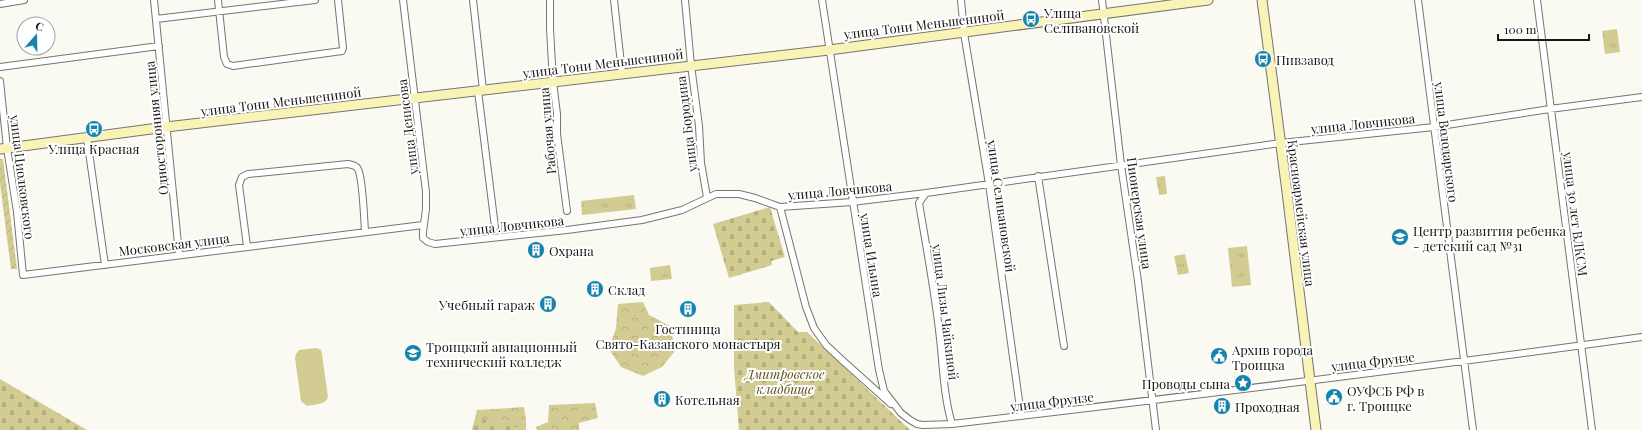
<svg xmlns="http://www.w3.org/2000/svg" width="1642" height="430" viewBox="0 0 1642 430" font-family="'Playfair Display',serif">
  <defs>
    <pattern id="forest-crowns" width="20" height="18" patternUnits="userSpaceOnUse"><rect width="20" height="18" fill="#d2cc93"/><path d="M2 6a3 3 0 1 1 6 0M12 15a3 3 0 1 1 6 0" fill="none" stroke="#b4ae7e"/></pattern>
    <pattern id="cemetery-stones" width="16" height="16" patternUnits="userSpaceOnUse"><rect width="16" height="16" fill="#d2cc93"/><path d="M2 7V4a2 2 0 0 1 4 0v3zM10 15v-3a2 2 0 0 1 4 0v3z" fill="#b4ae7e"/></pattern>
    <pattern id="park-tufts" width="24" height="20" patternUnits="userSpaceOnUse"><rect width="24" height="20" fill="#d2cc93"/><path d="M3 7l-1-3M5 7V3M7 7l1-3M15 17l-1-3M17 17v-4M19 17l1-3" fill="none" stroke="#b4ae7e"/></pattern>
    <pattern id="garden-furrows" width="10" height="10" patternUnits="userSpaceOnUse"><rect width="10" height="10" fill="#d2cc93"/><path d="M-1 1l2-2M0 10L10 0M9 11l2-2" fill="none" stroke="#b4ae7e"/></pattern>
  </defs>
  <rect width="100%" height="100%" fill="#fbfaf2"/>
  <path fill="#d2cc93" d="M316,348L321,350L322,354L328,397C326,405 315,404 307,406L301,401L295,358L296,354L299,350Z"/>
  <path fill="url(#forest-crowns)" d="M643,302L649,315L670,326L675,351L662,367L643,376L621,367L609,349L616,328L618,304Z
    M595,403L598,418L579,423V430H537L536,427L548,422L549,405Z
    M524,407L526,420V430H472L477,410Z"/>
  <path fill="url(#cemetery-stones)" d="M770,207L785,257L771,261L772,265L729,278L713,224Z
    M769,302L798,332H807L910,430H739L734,368V305Z
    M0,379L87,430H0Z
    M477,417L520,428L519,430H474Z"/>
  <path fill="url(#park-tufts)" d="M1617,29L1620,52L1605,54L1602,31Z
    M1165,176L1167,194L1159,195L1156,177Z
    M634,195L636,209L582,215L581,201Z
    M1247,246L1251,285L1232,287L1228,248Z
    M1185,254L1189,273L1178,275L1174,256Z
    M670,265L672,279L651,281L650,268Z"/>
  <path fill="url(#garden-furrows)" d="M0,159H3L17,269H11L0,183Z"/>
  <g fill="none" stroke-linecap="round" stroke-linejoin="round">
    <g stroke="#76756e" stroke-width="8">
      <path id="street" d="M154,0L179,254
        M218,0L224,57L227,64L233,66L342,51L343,48L338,0
        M403,0L426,192V209L423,232V238L428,242L435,244L567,230L642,220L682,210L716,194H739L755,198L780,207L852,202L926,193L1281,143L1434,127L1550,109L1642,97
        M473,0L483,90
        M550,0V29L553,82L557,114V134L567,211
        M614,0L622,73
        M685,0L691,65L699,126L701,163L707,197
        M822,0L879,370L884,391L901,413L910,420L917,424L923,425L952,424C1182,397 1412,369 1642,337
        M961,0L964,33L989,184L1021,415
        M1102,0L1121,165L1138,281L1156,430
        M1418,0L1473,430
        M1537,0L1592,430
        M0,4L24,0
        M156,19L315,0
        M0,67L159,46
        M0,81L7,148L17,212L23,275L423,225
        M478,91L495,227
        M87,138L105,265
        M1038,176L1064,346
        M926,193L919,203C926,245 934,287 939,330C943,361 943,394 952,424
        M780,207L806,307L814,328L826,345L842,360L891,404
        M247,246L239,185L242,177L248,174L348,164C352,165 356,165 358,169C363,179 364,219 365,231"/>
    </g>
    <g stroke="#76756e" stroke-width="11">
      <path id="secondary" d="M1262,0L1287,192L1316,430
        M0,149L166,127L829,50L1208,0"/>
    </g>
    <use href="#street" stroke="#fff" stroke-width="6"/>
    <use href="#secondary" stroke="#f9f3b8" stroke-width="9"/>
  </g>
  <defs>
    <g id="bus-disc" transform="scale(0.9)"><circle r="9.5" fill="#1583ab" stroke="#fff"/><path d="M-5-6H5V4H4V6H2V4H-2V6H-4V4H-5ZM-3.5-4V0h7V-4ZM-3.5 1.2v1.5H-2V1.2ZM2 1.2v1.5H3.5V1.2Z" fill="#fff"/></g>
    <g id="school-disc" transform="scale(0.9)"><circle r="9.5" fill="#1583ab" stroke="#fff"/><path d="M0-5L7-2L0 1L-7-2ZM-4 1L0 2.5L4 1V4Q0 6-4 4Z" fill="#fff"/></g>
    <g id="building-disc" transform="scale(0.9)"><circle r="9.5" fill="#1583ab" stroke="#fff"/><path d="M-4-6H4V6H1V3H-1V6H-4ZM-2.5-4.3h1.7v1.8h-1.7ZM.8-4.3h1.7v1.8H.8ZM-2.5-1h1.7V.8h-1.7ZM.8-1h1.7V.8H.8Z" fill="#fff"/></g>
    <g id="university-disc" transform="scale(0.9)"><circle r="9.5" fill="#1583ab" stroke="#fff"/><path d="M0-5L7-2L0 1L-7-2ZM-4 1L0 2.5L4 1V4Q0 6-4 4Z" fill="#fff"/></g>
    <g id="civic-disc" transform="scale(0.9)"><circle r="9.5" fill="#1583ab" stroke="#fff"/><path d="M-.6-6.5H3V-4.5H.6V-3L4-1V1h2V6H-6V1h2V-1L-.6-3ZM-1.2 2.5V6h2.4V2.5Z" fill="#fff"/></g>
    <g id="sight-disc" transform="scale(0.9)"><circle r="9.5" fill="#1583ab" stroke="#fff"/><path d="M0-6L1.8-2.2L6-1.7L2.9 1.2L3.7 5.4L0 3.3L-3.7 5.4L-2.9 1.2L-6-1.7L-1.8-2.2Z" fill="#fff"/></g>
  </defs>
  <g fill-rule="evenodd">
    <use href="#bus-disc" x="1031" y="19"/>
    <use href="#bus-disc" x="1263" y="59"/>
    <use href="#bus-disc" x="94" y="129"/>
    <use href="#school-disc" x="1400" y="237"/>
    <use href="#building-disc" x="536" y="250"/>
    <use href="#building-disc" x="595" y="289"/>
    <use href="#building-disc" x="548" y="304"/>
    <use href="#building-disc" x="688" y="309"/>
    <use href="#university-disc" x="413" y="353"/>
    <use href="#civic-disc" x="1219" y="356"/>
    <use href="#sight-disc" x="1243" y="383"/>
    <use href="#civic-disc" x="1334" y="397"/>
    <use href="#building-disc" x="662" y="399"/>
    <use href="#building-disc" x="1222" y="406"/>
  </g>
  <g text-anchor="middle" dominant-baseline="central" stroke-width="4" stroke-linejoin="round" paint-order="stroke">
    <g font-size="13" fill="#181714" stroke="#fff" text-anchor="start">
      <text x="1044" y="12">Улица<tspan x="1044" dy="15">Селивановской</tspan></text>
      <text x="1276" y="59">Пивзавод</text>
      <text x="94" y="148" text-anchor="middle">Улица Красная</text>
      <text x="1413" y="230">Центр развития ребенка<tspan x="1413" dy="15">- детский сад №31</tspan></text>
      <text x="549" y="250">Охрана</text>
      <text x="608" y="289">Склад</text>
      <text x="535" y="304" text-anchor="end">Учебный гараж</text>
      <text x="688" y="328" text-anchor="middle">Гостиница<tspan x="688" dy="15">Свято-Казанского монастыря</tspan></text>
      <text x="426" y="346">Троицкий авиационный<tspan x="426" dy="15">технический колледж</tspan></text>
      <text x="1232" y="349">Архив города<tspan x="1232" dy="15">Троицка</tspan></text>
      <text x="1230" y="383" text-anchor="end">Проводы сына</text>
      <text x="1347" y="390">ОУФСБ РФ в<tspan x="1347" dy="15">г. Троицке</tspan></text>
      <text x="675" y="399">Котельная</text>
      <text x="1235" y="406">Проходная</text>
    </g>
    <g font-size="13" fill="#181714" stroke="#fff">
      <text transform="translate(924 24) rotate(-7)">улица Тони Меньшениной</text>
      <text transform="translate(603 63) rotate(-7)">улица Тони Меньшениной</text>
      <text transform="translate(281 101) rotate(-7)">улица Тони Меньшениной</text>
      <text transform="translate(1363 123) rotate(-6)">улица Ловчикова</text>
      <text transform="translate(686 124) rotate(-97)">улица Бородина</text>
      <text transform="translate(407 127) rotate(-97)">улица Денисова</text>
      <text transform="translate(156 128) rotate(-96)">Односторонняя улица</text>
      <text transform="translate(547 131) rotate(-95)">Рабочая улица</text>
      <text transform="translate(1447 142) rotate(83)">улица Володарского</text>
      <text transform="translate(23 177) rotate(83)">улица Циолковского</text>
      <text transform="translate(840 190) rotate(-5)">улица Ловчикова</text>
      <text transform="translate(1002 206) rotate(82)">улица Селивановской</text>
      <text transform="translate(1140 213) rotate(82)">Пионерская улица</text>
      <text transform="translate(1302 213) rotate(83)">Красноармейская улица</text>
      <text transform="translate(1576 214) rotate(83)">улица 30 лет ВЛКСМ</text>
      <text transform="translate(512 225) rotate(-6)">улица Ловчикова</text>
      <text transform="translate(174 244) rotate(-7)">Московская улица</text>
      <text transform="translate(872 255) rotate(81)">улица Ильина</text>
      <text transform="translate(946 312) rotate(83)">улица Лизы Чайкиной</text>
      <text transform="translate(1373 361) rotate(-7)">улица Фрунзе</text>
      <text transform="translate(1052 401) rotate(-7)">улица Фрунзе</text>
    </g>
    <g font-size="13" font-style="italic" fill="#5b541c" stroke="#fff">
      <text x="785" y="373">Дмитровское<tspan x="785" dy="15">кладбище</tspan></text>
    </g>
  </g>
  <g transform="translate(36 36) rotate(20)"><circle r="19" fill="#ffffff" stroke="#a3a2a1"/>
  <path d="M0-3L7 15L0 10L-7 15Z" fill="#1583ab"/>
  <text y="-6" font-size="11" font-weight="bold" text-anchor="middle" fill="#181714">С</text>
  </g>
  <path d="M1498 34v6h91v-6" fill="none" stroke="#181714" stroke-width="2"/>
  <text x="1504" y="34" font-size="12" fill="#181714" stroke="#ffffff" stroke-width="3" paint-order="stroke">100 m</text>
</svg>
